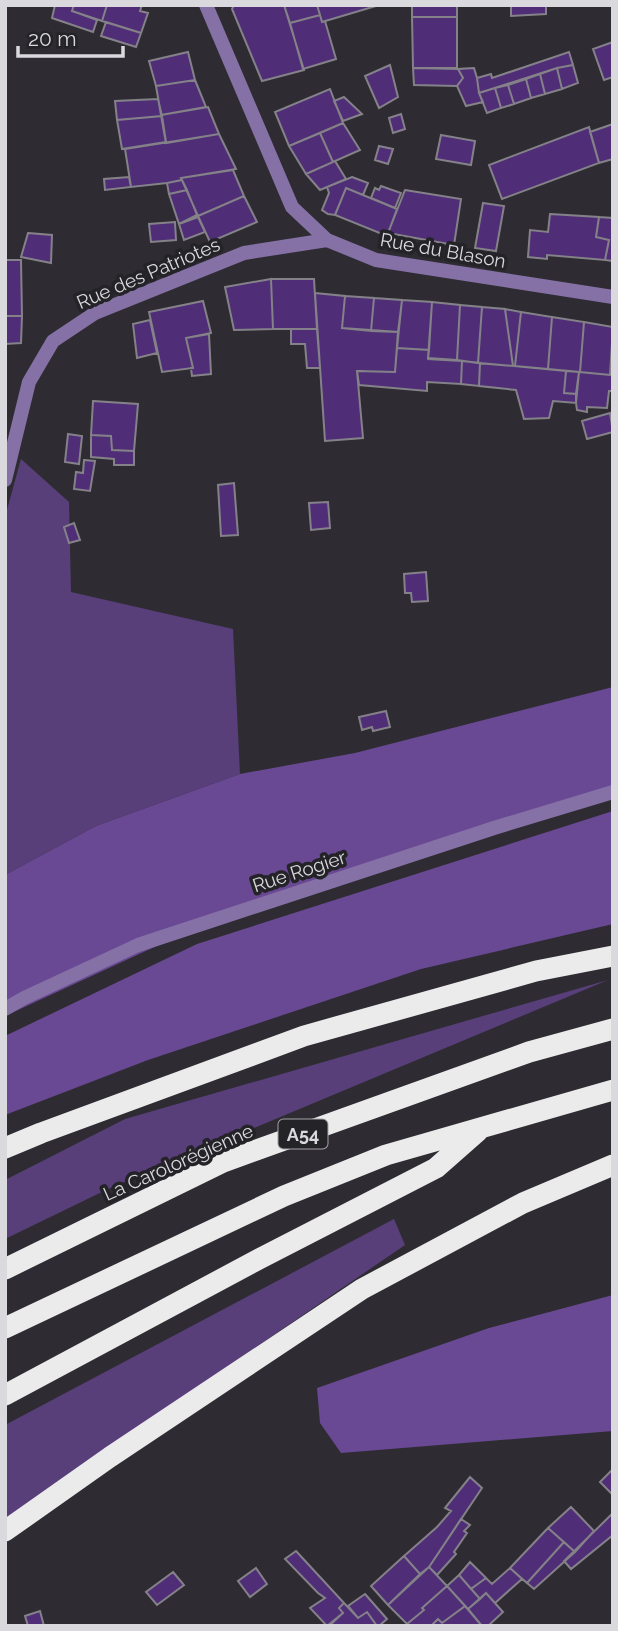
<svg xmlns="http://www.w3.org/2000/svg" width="618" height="1631" viewBox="0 0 618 1631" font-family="Raleway,sans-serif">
  <rect width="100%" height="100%" fill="#2e2c32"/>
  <path fill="#583f7a" d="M21,459L69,502L71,592L233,629L240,774L96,826L5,875V517Z
    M608,980L108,1189L5,1239V1180L125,1119Z
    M394,1219L405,1245L5,1519V1425Z"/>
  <path fill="#6a4994" d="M613,687V792L215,919L5,1016V875L96,826L240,774L355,753Z
    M613,811V924L421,969L148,1060L5,1115V1036L197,944Z
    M613,1295V1431L341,1453L320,1423L317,1388L489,1328Z"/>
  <path fill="#4f2e77" stroke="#848288" stroke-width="2" d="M55,5H74L72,11L97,20L93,32L52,18Z
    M74,5H107L102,21L72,11Z
    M107,5H142L140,11L148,13L141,33L102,21Z
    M234,5H284L304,70L262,81L232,9Z
    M284,5H317L320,15L290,23Z
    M317,5H376V6L322,22Z
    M412,5H457V17H412Z
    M511,5H546V14L511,16Z
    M320,15L322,22L325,21L336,59L303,69L290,23Z
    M412,17H457V68H413Z
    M106,22L141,33L136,47L101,36Z
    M613,42V77L604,80L593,49Z
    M188,52L195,80L156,86L149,61Z
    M569,52L573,65L557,68L479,93L477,78L491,74L492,78Z
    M390,65L398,97L379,108L365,76Z
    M573,65L578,83L562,89L557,68Z
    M413,68L458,69L463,78L457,86L414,85Z
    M474,68L477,78L479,93L483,102L466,106L457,86L463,78L458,69Z
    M557,68L562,89L545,94L540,74Z
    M540,74L545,94L531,98L526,79Z
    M526,79L531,98L514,104L508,85Z
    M195,80L206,107L161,115L156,86Z
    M508,85L514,104L501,108L495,88Z
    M495,88L501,108L487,113L479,93Z
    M330,89L343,123L289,146L275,112Z
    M344,97L362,114L343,121L334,101Z
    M158,99L162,116L117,120L115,101Z
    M208,107L219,134L166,143L161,115Z
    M401,114L405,129L393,133L389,118Z
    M162,116L166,142L122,149L117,120Z
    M343,123L360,150L333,162L320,133Z
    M613,124V159L599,163L590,132Z
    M589,127L599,163L502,199L489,165Z
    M320,133L333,162L306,174L289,146Z
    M219,134L236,169L181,178L182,180L167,183L131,187L125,149Z
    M441,135L475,141L471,165L436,159Z
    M379,146L393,149L388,164L375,160Z
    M335,161L346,179L320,190L306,174Z
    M233,170L244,196L198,216L181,178Z
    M129,177L131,187L105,190L104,179Z
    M352,177L368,183L363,195L346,188L335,215L328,214L322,210L329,193L327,187Z
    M182,180L187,190L169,194L167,183Z
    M381,186L401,193L395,208L371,198L375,188L379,190Z
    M346,188L397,209L387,236L335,215Z
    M187,190L197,215L179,224L169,194Z
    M405,190L461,199L454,245L388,233Z
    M244,196L257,222L210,242L198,216Z
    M483,203L504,206L496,251L475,248Z
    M550,214L599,217L596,237L609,240L605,260L547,255V259L528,257L530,230L548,232Z
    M198,217L205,232L184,240L179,224Z
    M599,217L613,218V261L605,260L609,240L596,237Z
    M175,222L176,240L151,242L149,224Z
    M28,233L52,235L51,263L21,257Z
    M5,260H21L22,316H5Z
    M271,279H314L317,329H273Z
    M271,279L273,329L234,330L225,287Z
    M315,293L345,296L342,328L398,332L395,372L357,371L363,438L325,441Z
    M345,296L374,298L371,331L342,328Z
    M374,298L402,300L398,332L371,331Z
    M402,300L432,302L429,350L397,348Z
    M203,301L211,333L186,338L193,368L162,372L149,312Z
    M432,302L460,305L457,360L428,358Z
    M460,305L482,307L478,363L457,360Z
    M482,307L505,309L513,366L478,363Z
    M505,309L521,312L515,366L566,371L564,393L576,394V403L553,401L549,418L524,419L516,390L479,386L480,363L513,366Z
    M521,312L552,317L548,369L515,366Z
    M5,316H22L21,343L5,344Z
    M552,317L584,322L580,372L548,369Z
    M150,320L157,353L137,358L133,324Z
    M584,322L613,327L610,375L580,372Z
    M291,329H317L320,368H307L305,344H291Z
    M209,334L211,374L192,376L191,368H193L186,338Z
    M397,348L429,350L428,359L462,361L461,384L427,382V391L359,385L357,371L395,372Z
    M613,349V391H609L607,408L587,407V412L577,410L576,403L579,372L610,375Z
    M462,361L480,363L479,386L461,384Z
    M566,371L579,372L576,394L564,393Z
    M93,401L138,404L134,451L112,450L111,436L91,435Z
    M610,413L613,432L587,439L582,421Z
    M68,434L82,436L79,464L65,462Z
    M91,435L111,436L112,450L134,451V465H114V459L91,457Z
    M84,460L95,461L90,491L74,489L76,472L83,473Z
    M234,483L238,535L221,536L218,485Z
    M328,502L330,528L311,530L309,503Z
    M74,523L80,540L69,543L64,527Z
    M426,572L428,601L412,602L411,593H405L404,574Z
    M386,711L390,727L373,731L372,727L362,730L359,717Z
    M613,1469V1495L600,1482Z
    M470,1477L482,1488L429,1567L420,1574L404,1556L437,1527L451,1511L445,1508Z
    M571,1507L594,1531L575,1552L548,1528Z
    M613,1513V1535L571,1569L564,1561Z
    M461,1519L470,1525L464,1531L467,1533L454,1552L456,1554L437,1575L429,1567Z
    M548,1528L564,1542L527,1583L510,1568Z
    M564,1542L575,1552L534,1589L527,1583Z
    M296,1551L344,1603L339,1608L343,1613L327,1626L310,1608L325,1598L318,1593L285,1559Z
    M404,1556L420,1574L388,1605L371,1586Z
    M470,1562L486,1578L471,1589L459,1575Z
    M429,1567L447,1586L422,1608L424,1610L407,1624L388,1605Z
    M256,1568L267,1584L250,1597L238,1581Z
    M510,1568L522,1579L495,1603L486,1593L480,1599L471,1589L486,1578L492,1584Z
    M173,1572L184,1585L157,1605L146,1592Z
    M459,1575L480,1599L468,1609L447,1586Z
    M447,1586L465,1606L442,1623L438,1619L431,1626H409L407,1624L424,1610L422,1608Z
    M486,1593L503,1612L488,1626H482L468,1609Z
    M365,1594L387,1619L379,1626H377L367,1612L358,1618L348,1606Z
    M344,1603L358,1618L367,1612L377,1626H329L343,1613L339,1608Z
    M465,1606L482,1626H431L438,1619L442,1623Z
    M40,1611L44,1626H28L25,1616Z"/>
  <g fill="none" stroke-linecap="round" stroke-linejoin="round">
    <path stroke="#8571a5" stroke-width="14" d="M206,5L292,207L327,240L376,260L613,297
      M5,480L29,382L53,341L95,313L244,253L327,240
      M5,1009L24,998L138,945L494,828L613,792"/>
    <path stroke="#ebebeb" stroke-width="21" d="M5,1148L41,1133L304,1036L536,971L613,956
      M5,1269L223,1162L529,1052L613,1029
      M5,1328L284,1196L386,1155L613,1090
      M5,1395L259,1259L436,1168L478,1131
      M5,1531L110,1457L362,1289L523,1203L613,1165"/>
  </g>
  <g text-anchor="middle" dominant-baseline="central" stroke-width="7" stroke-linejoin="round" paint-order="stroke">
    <rect fill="#242328" stroke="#a3a2a7" stroke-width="2" x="278.5" y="1119.5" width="49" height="29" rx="5"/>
    <g font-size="18" font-weight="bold" fill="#dad9dd">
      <text x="303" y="1134">A54</text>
    </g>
    <g font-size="19" fill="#dad9dd" stroke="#242328">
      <text transform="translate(443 250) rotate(10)">Rue du Blason</text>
      <text transform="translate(148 273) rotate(-23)">Rue des Patriotes</text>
      <text transform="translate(299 871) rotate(-18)">Rue Rogier</text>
      <text transform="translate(178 1162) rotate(-24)">La Carolorégienne</text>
    </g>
  </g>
  <rect width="618" height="1631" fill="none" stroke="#dad9dd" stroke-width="14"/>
  <path d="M18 46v10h105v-10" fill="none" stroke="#dad9dd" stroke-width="3.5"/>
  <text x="28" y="46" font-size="21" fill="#dad9dd" stroke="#242328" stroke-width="5" paint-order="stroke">20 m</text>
</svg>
